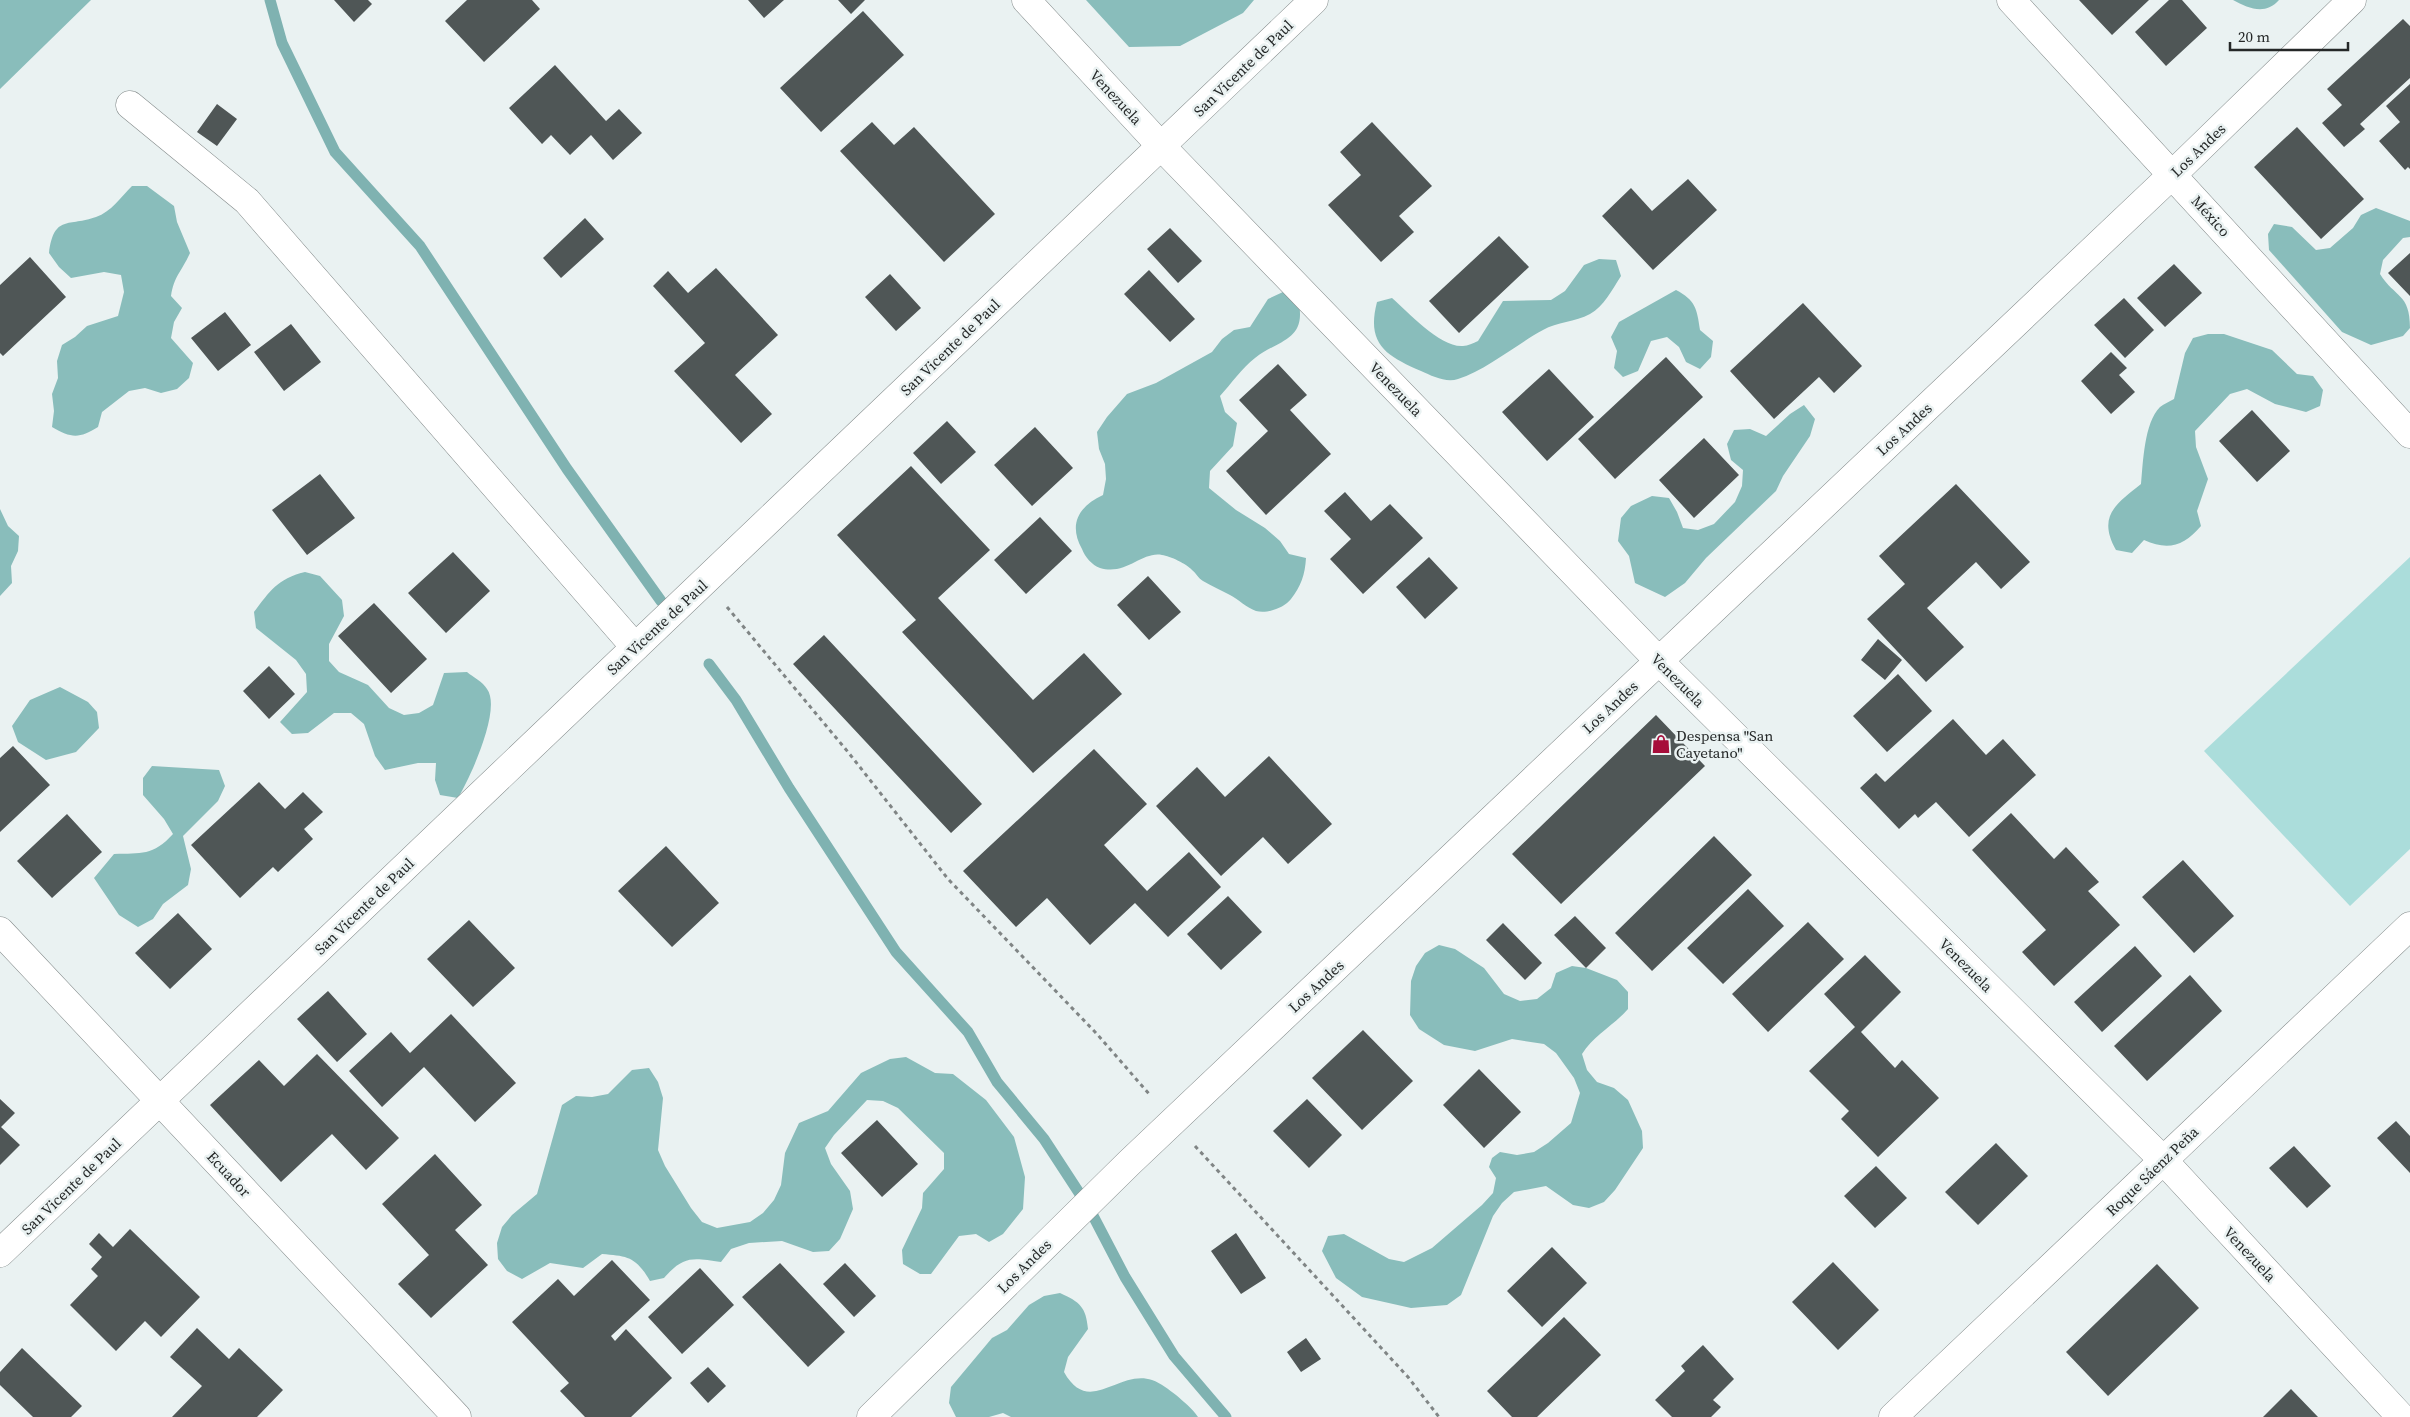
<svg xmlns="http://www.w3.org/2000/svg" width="2410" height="1417" viewBox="0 0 2410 1417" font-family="'Source Serif 4',serif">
  <rect width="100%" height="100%" fill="#eaf2f2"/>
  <path fill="#abdddb" d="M2410,557V849L2350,906L2204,751Z"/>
  <path fill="#89bdbb" d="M0,0H91L0,89Z
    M1086,0H1254L1243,13L1180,46L1129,47Z
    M2233,0H2279C2266,15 2249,9 2233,0Z
    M132,186H147L174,206L177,222L190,253C182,271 174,276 171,296L182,308L174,322L171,338L193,363L189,378L177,389L161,393L145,388L129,391L102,412L98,427C79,439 71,438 52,427L54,411L52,394L58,378L57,361L62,345L75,337L87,326L118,316L124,292L121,275L104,272L71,278L59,267L49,253C54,214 69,227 96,217C111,212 121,197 132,186Z
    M2376,208L2410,221V237L2403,238L2383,260L2380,274C2395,298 2410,293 2410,328L2403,336L2371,345L2342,332L2269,250L2268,234L2274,224L2292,227L2316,250L2330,248L2353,228L2361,215Z
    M1599,259L1616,260L1621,276C1612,290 1604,306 1590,314C1575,322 1557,322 1543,330C1517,344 1486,370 1458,379C1446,383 1432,376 1421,371C1386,356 1366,344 1377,302L1392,298C1408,312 1441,348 1463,346C1468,346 1473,343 1478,341L1503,301L1551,300L1565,291L1584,265Z
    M1676,290C1695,300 1697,308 1700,330L1713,341L1711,357L1700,369L1686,362L1679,347L1667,337L1651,341L1638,371L1623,377L1614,368L1617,351L1611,337L1619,322Z
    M1283,292L1298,299C1308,341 1279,339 1255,358C1242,368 1231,384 1220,396L1225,412L1237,423L1233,446L1210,471L1209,488L1236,510L1265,528L1280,541L1289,554L1306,558C1305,575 1301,586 1291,599C1284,608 1267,614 1256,611C1247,608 1238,599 1230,595C1221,590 1211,586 1203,581C1198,578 1196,573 1192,570C1187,564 1170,556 1162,555C1142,551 1126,576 1100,568C1092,565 1085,557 1082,549C1068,524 1079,506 1103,495L1106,479L1105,464L1099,449L1097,432L1107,417L1127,394L1156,383L1212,352L1222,339L1234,330L1250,327L1268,299Z
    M2208,334H2224L2272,350L2297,374L2313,376L2323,390L2320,406L2306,412L2275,404L2247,389L2230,394L2195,431L2196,447L2208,479L2197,511L2201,526C2184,546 2168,551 2144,540L2132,553L2116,550C2097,516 2116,504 2141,484C2143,463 2144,423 2160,407C2164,404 2170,401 2174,399L2185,353L2193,338Z
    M1804,405L1815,419L1810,436L1783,476L1776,491L1706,558L1685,583L1665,597L1635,583L1629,556L1618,541L1621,518L1631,506L1652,496L1669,498L1677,512L1683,528L1698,530L1714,524L1735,502L1742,486L1743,470L1731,460L1727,444L1734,430L1750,429L1766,436L1790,414Z
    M0,509L8,526L19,536L18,551L11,566L12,583L0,596Z
    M305,572L320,576L342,600L344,616L329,644V661L339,672L368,685L389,708L404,715L419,713L433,705L444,673L467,672C473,677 483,682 487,689C502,709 470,778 458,798L440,795L435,780L436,763H418L385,770L375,756L364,724L351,713H334L308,733L292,734L280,722L307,692L306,674L296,660L256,628L254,612C270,591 277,579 305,572Z
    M60,687L88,702L97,712L99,728L76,752L46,760L18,742L12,726L30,700Z
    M152,766L219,770L225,786L218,801L183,836L191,869L188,885L163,904L153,919L138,927L119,915L94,878L114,854C141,853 153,856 173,834L164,819L143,795V778Z
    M1439,945L1455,949L1484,968L1504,994L1520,1001L1537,999L1551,988L1556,973L1572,966L1586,968L1617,980L1628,992V1009C1613,1026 1594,1035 1582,1054L1587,1070L1597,1082L1614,1088L1628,1100L1642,1131L1643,1148L1615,1190L1604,1202L1589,1208L1573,1205L1546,1186L1514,1192L1502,1203L1493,1216L1461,1295L1447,1305L1411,1308L1362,1297L1336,1278L1322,1251L1328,1236L1344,1234L1389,1259L1404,1262L1432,1248L1482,1205L1493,1193L1496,1178L1489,1167L1492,1158L1500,1152L1517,1155L1534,1152L1548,1143L1571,1123L1580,1093L1574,1078L1556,1053L1544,1044L1512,1039L1475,1051L1444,1045L1419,1029L1410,1015L1411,981L1416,966L1425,953Z
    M906,1057L935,1073L953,1074L986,1100L1014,1137L1025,1177L1023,1209L1003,1234L989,1242L976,1234L959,1236L931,1274H920L903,1264L902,1250L922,1208L923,1193L944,1169V1153L898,1108L883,1101L867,1100L834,1135L825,1148L831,1164L850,1191L853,1209L840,1239L829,1251L813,1252L782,1241L749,1243L731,1249L721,1262C693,1258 684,1255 664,1278L650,1281C636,1257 628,1256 602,1254L583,1268L550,1263L522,1279L507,1271L498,1259L497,1243L502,1227L512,1215L537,1194L562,1105L576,1096L592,1097L608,1094L632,1070L649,1068L658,1082L663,1098L658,1150L665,1166L691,1208L702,1222L717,1228L750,1222L763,1213L774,1200L781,1185L785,1153L799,1123L828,1111L861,1073L890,1059Z
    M1060,1293C1080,1302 1086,1307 1088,1329L1068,1357L1064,1372C1089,1417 1118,1369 1152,1380C1161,1383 1169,1390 1176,1395C1184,1402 1192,1408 1198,1417H1011L1003,1413L989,1417H956L949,1403L951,1387L992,1338L1007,1330L1029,1305L1044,1296Z"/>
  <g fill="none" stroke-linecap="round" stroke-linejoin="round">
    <path stroke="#7fb2b1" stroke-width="11" d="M270,0L282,43L335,152L420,246L567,469L661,601
      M709,664L736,700L789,788L896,952L968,1032L997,1082L1044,1139L1089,1208L1125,1277L1174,1356L1226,1417"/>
  </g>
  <path fill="#4f5656" d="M334,0H368L372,4L354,22Z
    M467,0H532L540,9L484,62L445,21Z
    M748,0H784L764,18Z
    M838,0H865L851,14Z
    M2079,0H2149L2112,35Z
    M2169,0H2182L2207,28L2166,66L2135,32Z
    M863,11L904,55L821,132L780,88Z
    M2403,19L2410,26V78L2360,124L2365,129L2344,147L2322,123L2342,105L2327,89Z
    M555,65L606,121L619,109L642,133L613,160L591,135L570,155L551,135L542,144L509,108Z
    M2410,84V169L2408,167L2405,170L2379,141L2400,122L2386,106Z
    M217,104L237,119L217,146L197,132Z
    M872,122L894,145L914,127L995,214L944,262L840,151Z
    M1372,122L1432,186L1399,216L1414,232L1381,262L1328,205L1361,175L1340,152Z
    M2297,127L2364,199L2321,239L2254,167Z
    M1688,179L1717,210L1653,270L1602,216L1631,188L1652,211Z
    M585,218L604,239L561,278L543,258Z
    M1170,228L1202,261L1178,283L1147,249Z
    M1499,236L1529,267L1459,333L1429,301Z
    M2410,253V296L2388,273Z
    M30,257L66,297L3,356L0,353V285Z
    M2174,264L2202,293L2165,327L2137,298Z
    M716,268L778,335L735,375L772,414L741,443L674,371L705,343L653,286L668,271L688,293Z
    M1149,270L1195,319L1170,342L1124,294Z
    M890,274L921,308L896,331L865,297Z
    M2124,298L2154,330L2125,358L2094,325Z
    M1803,303L1862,366L1834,393L1819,377L1774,419L1730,371Z
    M225,312L251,345L218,371L191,338Z
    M291,324L321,362L284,391L254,352Z
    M2111,352L2127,368L2119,375L2135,392L2111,414L2081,381Z
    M1666,357L1703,397L1615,479L1578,439Z
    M1278,364L1307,395L1290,410L1331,454L1266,515L1226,471L1268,431L1239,400Z
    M1549,369L1594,417L1547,461L1502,412Z
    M2252,410L2290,451L2257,482L2219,441Z
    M947,421L976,452L941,484L913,453Z
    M1035,427L1073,468L1032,506L994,465Z
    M1704,438L1739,475L1694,518L1659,480Z
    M911,466L990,550L938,598L1033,700L1084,653L1122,694L1033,773L902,632L916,620L837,535Z
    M320,474L355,518L307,555L272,510Z
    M1956,484L2030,562L2001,589L1976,562L1927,608L1964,647L1926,682L1867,619L1905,584L1879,556Z
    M1345,492L1371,521L1390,504L1423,538L1363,594L1330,559L1351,539L1324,511Z
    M1040,517L1072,551L1026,594L994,560Z
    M453,552L490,591L446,633L408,593Z
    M1429,557L1458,588L1425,619L1396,587Z
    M1148,576L1181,612L1149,640L1117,605Z
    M374,603L427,659L391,693L338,636Z
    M824,635L982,804L951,833L793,664Z
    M1878,639L1902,660L1885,680L1861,660Z
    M269,666L295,694L269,719L243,691Z
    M1898,674L1932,711L1887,752L1853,716Z
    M1656,715L1705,766L1561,904L1512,854Z
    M1953,719L1986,755L2003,739L2036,775L1969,837L1936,802L1918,818L1915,814L1899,829L1860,788L1876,773L1885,782Z
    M13,746L50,785L0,832V758Z
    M1094,749L1147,804L1104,845L1147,891L1189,852L1221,887L1168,937L1135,903L1090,945L1047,898L1016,927L963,871Z
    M1269,756L1332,824L1288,864L1263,837L1221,876L1156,806L1197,767L1225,797Z
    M259,782L285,809L303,792L323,812L304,829L313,839L278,872L273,867L240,898L191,845Z
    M2011,813L2054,859L2066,847L2099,882L2088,891L2120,925L2054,986L2022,952L2046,930L1972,850Z
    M67,814L102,852L52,898L17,861Z
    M1714,836L1752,875L1652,971L1615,933Z
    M666,846L719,903L672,947L618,891Z
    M2183,860L2234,916L2194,953L2142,897Z
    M1748,889L1784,926L1723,984L1687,948Z
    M1228,896L1262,932L1221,970L1187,934Z
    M178,913L212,949L170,989L135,953Z
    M1575,916L1606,948L1586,968L1554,935Z
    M469,920L515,968L473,1007L427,959Z
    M1808,922L1844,959L1768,1032L1732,994Z
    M1503,923L1542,963L1525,980L1486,940Z
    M2135,946L2162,976L2102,1032L2074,1002Z
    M1865,955L1901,992L1861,1032L1895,1068L1902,1060L1939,1098L1878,1157L1841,1119L1849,1111L1809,1071L1855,1027L1824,994Z
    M2190,975L2222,1011L2147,1081L2114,1046Z
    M328,991L367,1034L337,1062L297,1019Z
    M451,1014L516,1083L475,1122L424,1067L382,1107L349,1071L391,1032L410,1053Z
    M1363,1030L1413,1081L1362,1130L1312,1078Z
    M317,1054L399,1138L366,1170L332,1134L281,1182L210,1105L259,1060L284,1086Z
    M1479,1069L1521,1112L1484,1148L1443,1105Z
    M0,1099L15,1113L1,1127L20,1145L0,1165Z
    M1307,1099L1342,1135L1309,1168L1273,1131Z
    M877,1120L918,1164L882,1197L841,1153Z
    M2396,1121L2410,1136V1173L2377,1138Z
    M1996,1143L2028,1176L1978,1225L1945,1192Z
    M2294,1146L2331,1186L2307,1208L2269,1168Z
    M435,1154L482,1205L455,1230L488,1265L431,1318L398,1284L429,1255L382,1204Z
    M1876,1166L1907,1198L1875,1228L1844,1196Z
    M130,1229L200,1297L161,1337L145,1321L116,1351L70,1305L98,1276L91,1269L102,1257L89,1244L99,1233L113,1247Z
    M1236,1233L1266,1278L1241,1294L1211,1251Z
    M1552,1247L1587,1283L1542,1327L1507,1291Z
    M612,1260L650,1300L611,1336L615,1341L626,1329L672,1378L631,1417H585L560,1391L569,1383L512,1322L558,1279L574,1296Z
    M1833,1262L1879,1310L1838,1350L1792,1302Z
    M780,1263L845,1332L808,1367L742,1297Z
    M845,1263L876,1296L854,1317L823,1284Z
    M2157,1264L2199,1308L2108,1396L2066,1352Z
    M700,1268L734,1305L682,1354L648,1317Z
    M1564,1317L1601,1355L1537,1417H1512L1487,1391Z
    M197,1328L229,1359L239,1348L283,1390L257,1417H172L202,1386L170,1357Z
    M1306,1338L1321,1359L1301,1372L1287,1352Z
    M1703,1345L1734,1379L1713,1400L1721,1407L1711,1417H1672L1655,1400L1685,1371L1681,1366Z
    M22,1348L82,1406L71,1417H33L0,1385V1372Z
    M708,1367L726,1386L708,1403L690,1383Z
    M2291,1389L2318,1417H2263Z"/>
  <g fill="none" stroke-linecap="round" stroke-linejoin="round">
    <g stroke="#838a8a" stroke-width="29">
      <path id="street" d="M1026,0L1161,146L1659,661L2163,1160L2401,1417
        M2011,0L2410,434
        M130,105L247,201L635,647
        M0,931L457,1417
        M871,1417L1129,1163L2173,174L2352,0
        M1893,1417L2410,926"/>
    </g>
    <g stroke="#838a8a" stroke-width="29">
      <path id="secondary" d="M0,1253L1314,0"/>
    </g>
    <path stroke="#808585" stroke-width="3" stroke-dasharray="4 4" stroke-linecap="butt" d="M727,607L848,752L948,879L1097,1034L1150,1095
      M1195,1146L1408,1377L1439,1417"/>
    <use href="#street" stroke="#fff" stroke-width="28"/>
    <use href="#secondary" stroke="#fff" stroke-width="28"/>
  </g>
  <defs>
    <g id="shop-bare" transform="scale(1.5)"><path d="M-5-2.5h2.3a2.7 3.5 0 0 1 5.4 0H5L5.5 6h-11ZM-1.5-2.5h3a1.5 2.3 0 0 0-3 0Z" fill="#a60d3a" stroke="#eaf2f2" stroke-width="2.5" paint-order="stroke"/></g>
  </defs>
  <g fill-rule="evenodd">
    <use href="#shop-bare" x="1661" y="744"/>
  </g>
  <g text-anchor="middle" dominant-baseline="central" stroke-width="5" stroke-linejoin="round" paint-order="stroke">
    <g font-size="15" fill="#252828" stroke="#eaf2f2">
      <text transform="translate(1243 68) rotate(-44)">San Vicente de Paul</text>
      <text transform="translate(1116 97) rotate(47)">Venezuela</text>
      <text transform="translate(2198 150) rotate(-44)">Los Andes</text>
      <text transform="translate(2211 216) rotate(48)">México</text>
      <text transform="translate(950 347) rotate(-44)">San Vicente de Paul</text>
      <text transform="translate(1396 389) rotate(46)">Venezuela</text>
      <text transform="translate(1904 429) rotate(-43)">Los Andes</text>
      <text transform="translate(657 627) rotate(-43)">San Vicente de Paul</text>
      <text transform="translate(1678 680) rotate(45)">Venezuela</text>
      <text transform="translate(1610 707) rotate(-43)">Los Andes</text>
      <text transform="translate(364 906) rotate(-44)">San Vicente de Paul</text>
      <text transform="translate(1966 965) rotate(45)">Venezuela</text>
      <text transform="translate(1316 986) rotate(-43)">Los Andes</text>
      <text transform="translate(2152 1171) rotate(-44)">Roque Sáenz Peña</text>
      <text transform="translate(229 1174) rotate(47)">Ecuador</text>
      <text transform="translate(71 1186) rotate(-44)">San Vicente de Paul</text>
      <text transform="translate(2250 1254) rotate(47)">Venezuela</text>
      <text transform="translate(1024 1266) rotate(-45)">Los Andes</text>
    </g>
    <g font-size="15" fill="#252828" stroke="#eaf2f2" text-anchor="start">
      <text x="1676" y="735">Despensa "San<tspan x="1676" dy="17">Cayetano"</tspan></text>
    </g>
  </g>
  <path d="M2230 42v8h118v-8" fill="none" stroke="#252828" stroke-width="2.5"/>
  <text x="2238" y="42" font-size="15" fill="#252828" stroke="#eaf2f2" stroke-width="4" paint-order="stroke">20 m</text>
</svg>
